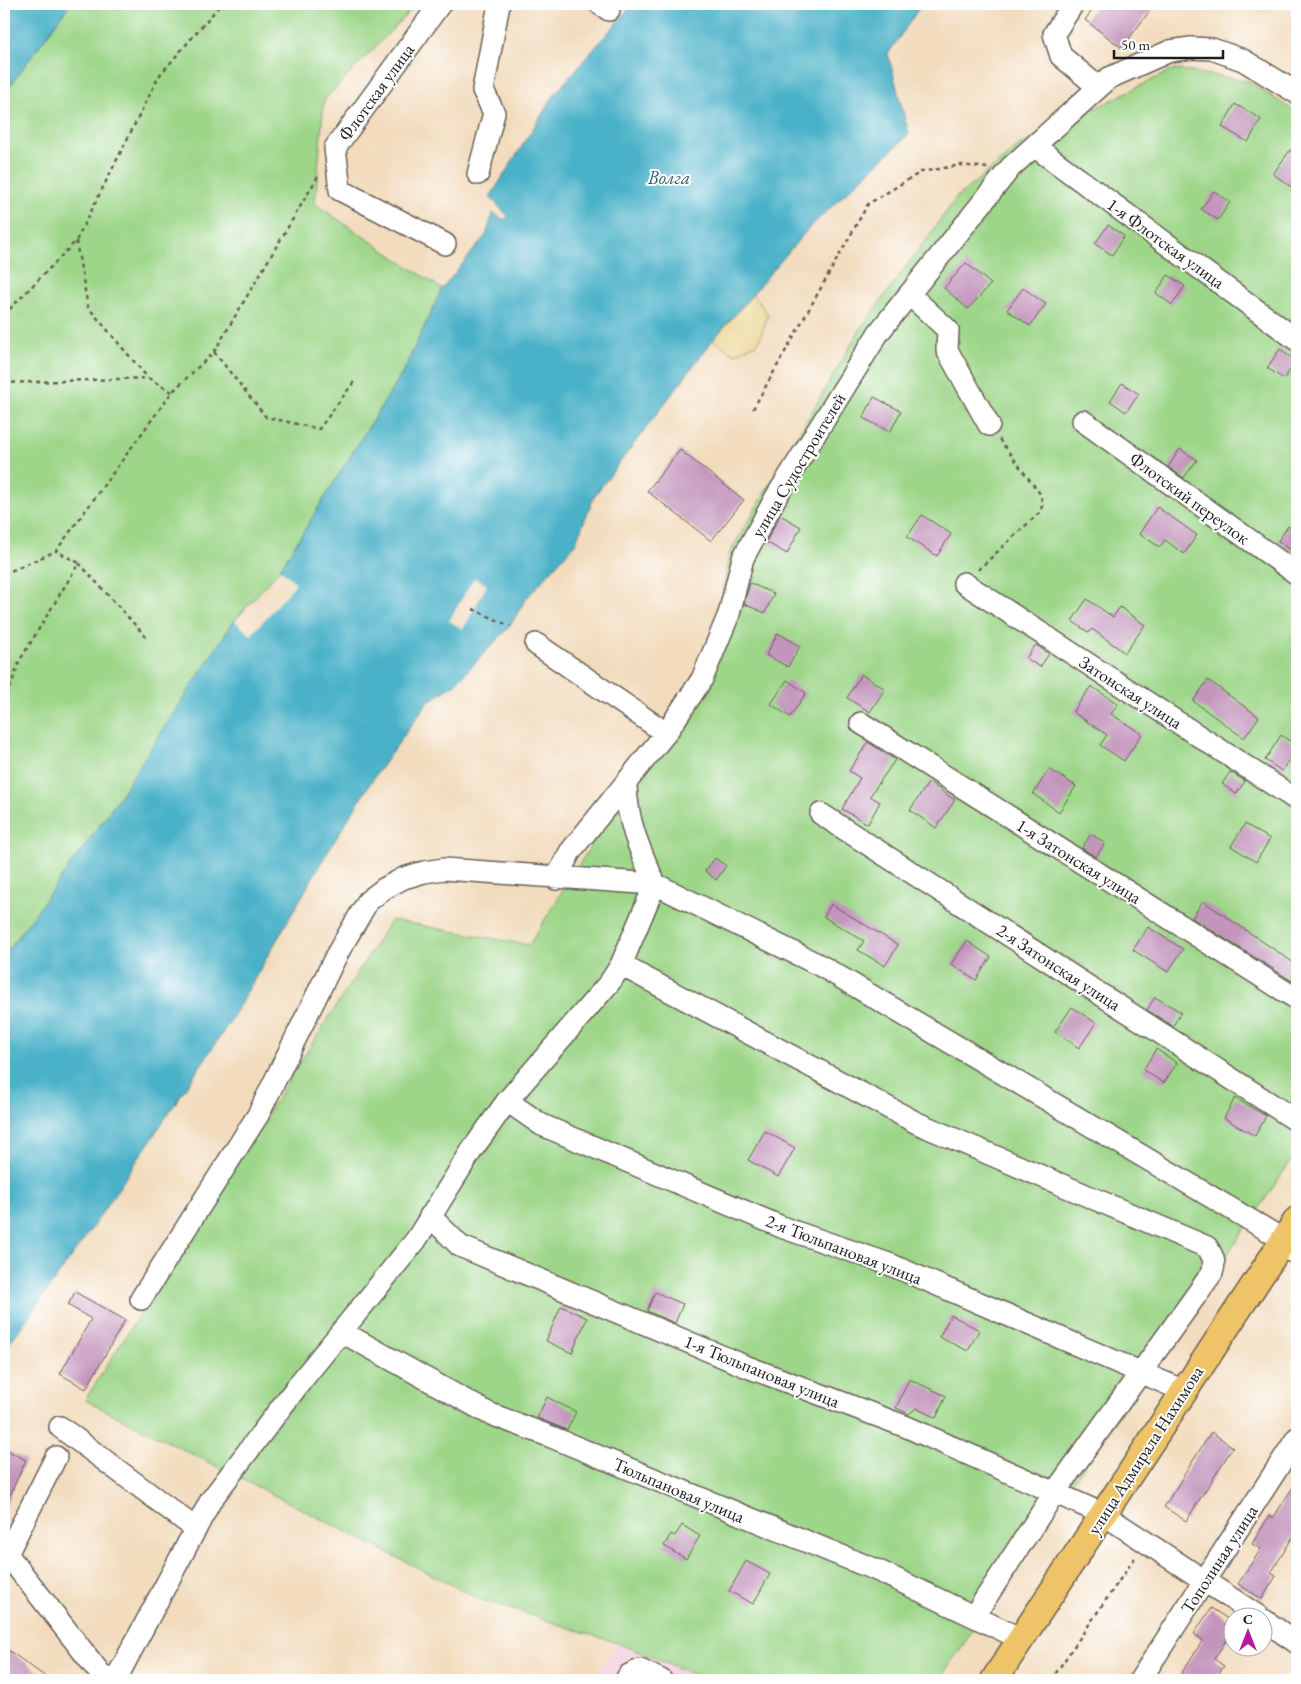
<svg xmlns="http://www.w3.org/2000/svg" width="1301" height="1684" viewBox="0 0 1301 1684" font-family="'EB Garamond',serif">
  <rect width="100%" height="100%" fill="#fff"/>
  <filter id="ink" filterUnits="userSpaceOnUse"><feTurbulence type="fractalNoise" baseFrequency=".02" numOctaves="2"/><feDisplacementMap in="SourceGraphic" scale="10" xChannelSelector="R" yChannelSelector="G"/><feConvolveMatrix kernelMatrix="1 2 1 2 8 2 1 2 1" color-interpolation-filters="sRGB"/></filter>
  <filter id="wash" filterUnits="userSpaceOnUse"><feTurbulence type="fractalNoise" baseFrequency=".0096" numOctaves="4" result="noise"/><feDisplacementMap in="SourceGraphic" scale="20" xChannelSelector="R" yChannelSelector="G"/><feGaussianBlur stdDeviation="1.12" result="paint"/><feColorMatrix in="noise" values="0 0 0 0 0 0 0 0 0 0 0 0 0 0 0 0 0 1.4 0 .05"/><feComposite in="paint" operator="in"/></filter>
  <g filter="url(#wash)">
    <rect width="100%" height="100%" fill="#f2dcbd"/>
    <path fill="#f4cfdd" d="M617,1643L708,1680H595Z"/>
    <path fill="#9dd689" stroke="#5c7952" d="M70,4H417L324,100L315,204L442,289L403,372L280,569L232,624L110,811L4,956V94Z
      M1174,69L1248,81L1297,113V1152L939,1680H708L617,1643L480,1599L85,1400L391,920L529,945L714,648L729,554L859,331L957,197L1019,146Z"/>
    <path fill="#eeda9e" stroke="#857b5d" d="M753,294L768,315L758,343L735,354L713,340Z"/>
    <path fill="#4ab1c8" stroke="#336672" d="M4,4H70L4,94Z
      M633,4H922L888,54L909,134L809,228L713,340L595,495L575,544L525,600L510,626L455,684L427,703L373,779L325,856L231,1020L92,1228L4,1351V956L110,811L232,624L280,569L403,372L442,289L486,235L493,213L504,220L508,216L490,197L554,95Z"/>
    <path fill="#f2dcbd" d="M280,569L296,583L251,635L235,621Z
      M474,578L487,585L463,629L449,621Z"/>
    <g id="blocks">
      <path fill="#c394bc" d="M1097,4H1155L1122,48L1085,20Z
        M1235,104L1261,119L1248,142L1222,127Z
        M1290,150L1297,155V191L1273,174Z
        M1214,191L1230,202L1218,220L1201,209Z
        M1108,225L1124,236L1112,255L1095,244Z
        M966,263L991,284L968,309L944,288Z
        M1168,275L1185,286L1172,305L1156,293Z
        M1023,288L1046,304L1030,326L1007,310Z
        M1280,349L1296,361L1284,379L1267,368Z
        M1122,383L1139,394L1126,412L1110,401Z
        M874,397L901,411L890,432L863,418Z
        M1180,449L1197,460L1184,478L1168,467Z
        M680,450L744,500L711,541L647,491Z
        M1157,507L1197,535L1184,554L1165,540L1160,547L1139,534Z
        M780,515L801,527L787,554L766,542Z
        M922,515L951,534L937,556L907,537Z
        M1288,526L1297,533V554L1278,541Z
        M750,583L774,594L765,613L744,604Z
        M1087,599L1113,617L1120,607L1145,625L1125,653L1092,629L1089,633L1072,621Z
        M778,633L800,646L788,667L766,655Z
        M1036,645L1049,654L1040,667L1026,658Z
        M861,674L885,689L870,712L847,698Z
        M787,680L806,693L790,717L771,704Z
        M1208,680L1259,717L1244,738L1193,701Z
        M1091,686L1118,704L1111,714L1142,734L1124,761L1100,745L1107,735L1073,712Z
        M1281,735L1297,746L1282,771L1265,760Z
        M868,742L895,760L870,796L880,802L868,824L842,809L860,778L849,771Z
        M1049,769L1076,786L1059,812L1033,794Z
        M1230,772L1245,781L1236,794L1222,784Z
        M929,782L955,800L936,828L910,810Z
        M1245,824L1270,839L1256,862L1231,846Z
        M1091,834L1105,843L1096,857L1082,848Z
        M715,858L726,866L716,880L705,871Z
        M1203,901L1297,965V984L1192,918Z
        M831,904L898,945L885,966L858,950L864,941L824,917Z
        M1148,927L1183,949L1168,972L1133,950Z
        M967,941L991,957L976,980L951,964Z
        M1155,997L1181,1012L1173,1026L1147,1010Z
        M1072,1007L1096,1023L1079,1048L1055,1032Z
        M1156,1049L1177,1063L1164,1083L1143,1070Z
        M1235,1098L1266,1116L1255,1136L1224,1118Z
        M765,1131L795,1148L778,1177L748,1160Z
        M75,1292L125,1320L86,1389L60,1374L91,1319L68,1305Z
        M655,1292L683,1304L675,1323L647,1311Z
        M561,1306L587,1318L572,1353L546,1341Z
        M951,1315L979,1330L968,1351L939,1337Z
        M909,1379L946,1396L936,1418L916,1408L909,1414L896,1408Z
        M547,1397L576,1412L567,1430L537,1418Z
        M1211,1432L1233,1447L1186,1521L1164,1507Z
        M4,1449L26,1460L4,1508Z
        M1297,1481V1530L1271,1573L1276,1576L1262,1599L1238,1584L1261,1549L1252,1544L1269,1516L1273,1518Z
        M682,1525L700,1536L686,1559L664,1546L671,1534L675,1536Z
        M746,1561L770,1574L753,1604L729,1591Z
        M1211,1608L1234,1623V1629L1214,1659L1224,1666L1214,1680H1177L1203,1640L1194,1634Z
        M4,1647L50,1680H4Z"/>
    </g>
  </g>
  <g filter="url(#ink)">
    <use href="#blocks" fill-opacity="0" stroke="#675f54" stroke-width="1"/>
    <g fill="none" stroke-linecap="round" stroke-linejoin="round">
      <g stroke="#675f54" stroke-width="24">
        <path id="minor" d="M440,4L335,148L340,190L445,244
          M600,4L609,10
          M1073,4L1054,34L1061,56L1098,87
          M1034,146L1297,340
          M478,174L494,113L483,90L499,4
          M910,295L948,330L947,350L989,425
          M1083,421L1297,574
          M964,583L1297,800
          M536,644L666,733
          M861,723L1297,999
          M626,785C627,823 640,850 655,884L823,967L1284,1240
          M821,814L1297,1121
          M556,879L570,852L666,733L702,679L729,614L743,558L776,497L879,332L1011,167L1109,78L1170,51L1191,48L1212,49L1243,60L1297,93
          M621,965L917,1123L1207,1247C1213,1256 1216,1262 1212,1273L1055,1492L974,1616
          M507,1101L542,1125L784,1228L889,1264L1184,1391
          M430,1216L460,1246L745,1366L907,1427L1103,1514L1258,1616
          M1280,1246L1297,1254
          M342,1332L488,1413L549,1436L881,1572L1021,1639
          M60,1427L196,1529
          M56,1457L7,1554L103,1677H117L121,1680
          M1264,1620L1297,1643
          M117,1677L211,1500L302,1380L416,1240L472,1150L507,1101L610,982L621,965L655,884L444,869L424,872L404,878L385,888L368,901L337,954L258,1115L141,1299
          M626,1680L629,1675L640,1670L661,1680
          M1140,1680L1297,1438"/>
      </g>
      <g stroke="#675f54" stroke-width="29">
        <path id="major" d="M994,1680L1297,1220"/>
      </g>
      <path stroke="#675f54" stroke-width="2.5" stroke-dasharray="4 4" stroke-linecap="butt" d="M76,241L88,307L148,378L172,392
        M4,315L76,241L159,76L221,4
        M214,352L266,417L319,429L356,379
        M4,383L148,378
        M753,409L868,204L921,172L961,165L988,168
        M79,563L146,637
        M978,570L1040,512L1042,506L1041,495L999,439
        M4,574L56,551
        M473,609L510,626
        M4,703L20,660L79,563L56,551L172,392L214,352L320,173
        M1051,1680L1136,1556"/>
      <use href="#minor" stroke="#fff" stroke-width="21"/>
      <use href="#major" stroke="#efc469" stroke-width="26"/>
    </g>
  </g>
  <g text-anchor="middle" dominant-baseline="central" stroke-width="4" stroke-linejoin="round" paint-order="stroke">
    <g font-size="18" fill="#1c1c1c" stroke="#fff">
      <text transform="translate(376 92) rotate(-54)">Флотская улица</text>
      <text transform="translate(1166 243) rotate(36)">1-я Флотская улица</text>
      <text transform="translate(798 465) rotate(-59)">улица Судостроителей</text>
      <text transform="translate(1190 498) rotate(36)">Флотский переулок</text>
      <text transform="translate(1131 692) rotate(33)">Затонская улица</text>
      <text transform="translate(1079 861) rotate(32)">1-я Затонская улица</text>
      <text transform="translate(1059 967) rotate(33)">2-я Затонская улица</text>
      <text transform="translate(844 1249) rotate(21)">2-я Тюльпановая улица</text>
      <text transform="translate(762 1371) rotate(22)">1-я Тюльпановая улица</text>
      <text transform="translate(1145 1450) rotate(-57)">улица Адмирала Нахимова</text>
      <text transform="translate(679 1490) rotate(23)">Тюльпановая улица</text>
      <text transform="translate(1219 1559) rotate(-57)">Тополиная улица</text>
    </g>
    <g font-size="19" font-style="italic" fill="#315f69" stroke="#fff">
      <text x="669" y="177">Волга</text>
    </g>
  </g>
  <rect width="1301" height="1684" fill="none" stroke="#fff" stroke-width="20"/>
  <g transform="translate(1248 1632)"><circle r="24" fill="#ffffff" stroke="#a4a4a4"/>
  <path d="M0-4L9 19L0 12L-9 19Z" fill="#b5179e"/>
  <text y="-8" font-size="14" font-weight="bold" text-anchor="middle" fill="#1c1c1c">С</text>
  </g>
  <path d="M1114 50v8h109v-8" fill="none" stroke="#1c1c1c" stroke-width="2.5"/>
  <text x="1121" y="50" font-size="15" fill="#1c1c1c" stroke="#ffffff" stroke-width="4" paint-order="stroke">50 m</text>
</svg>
